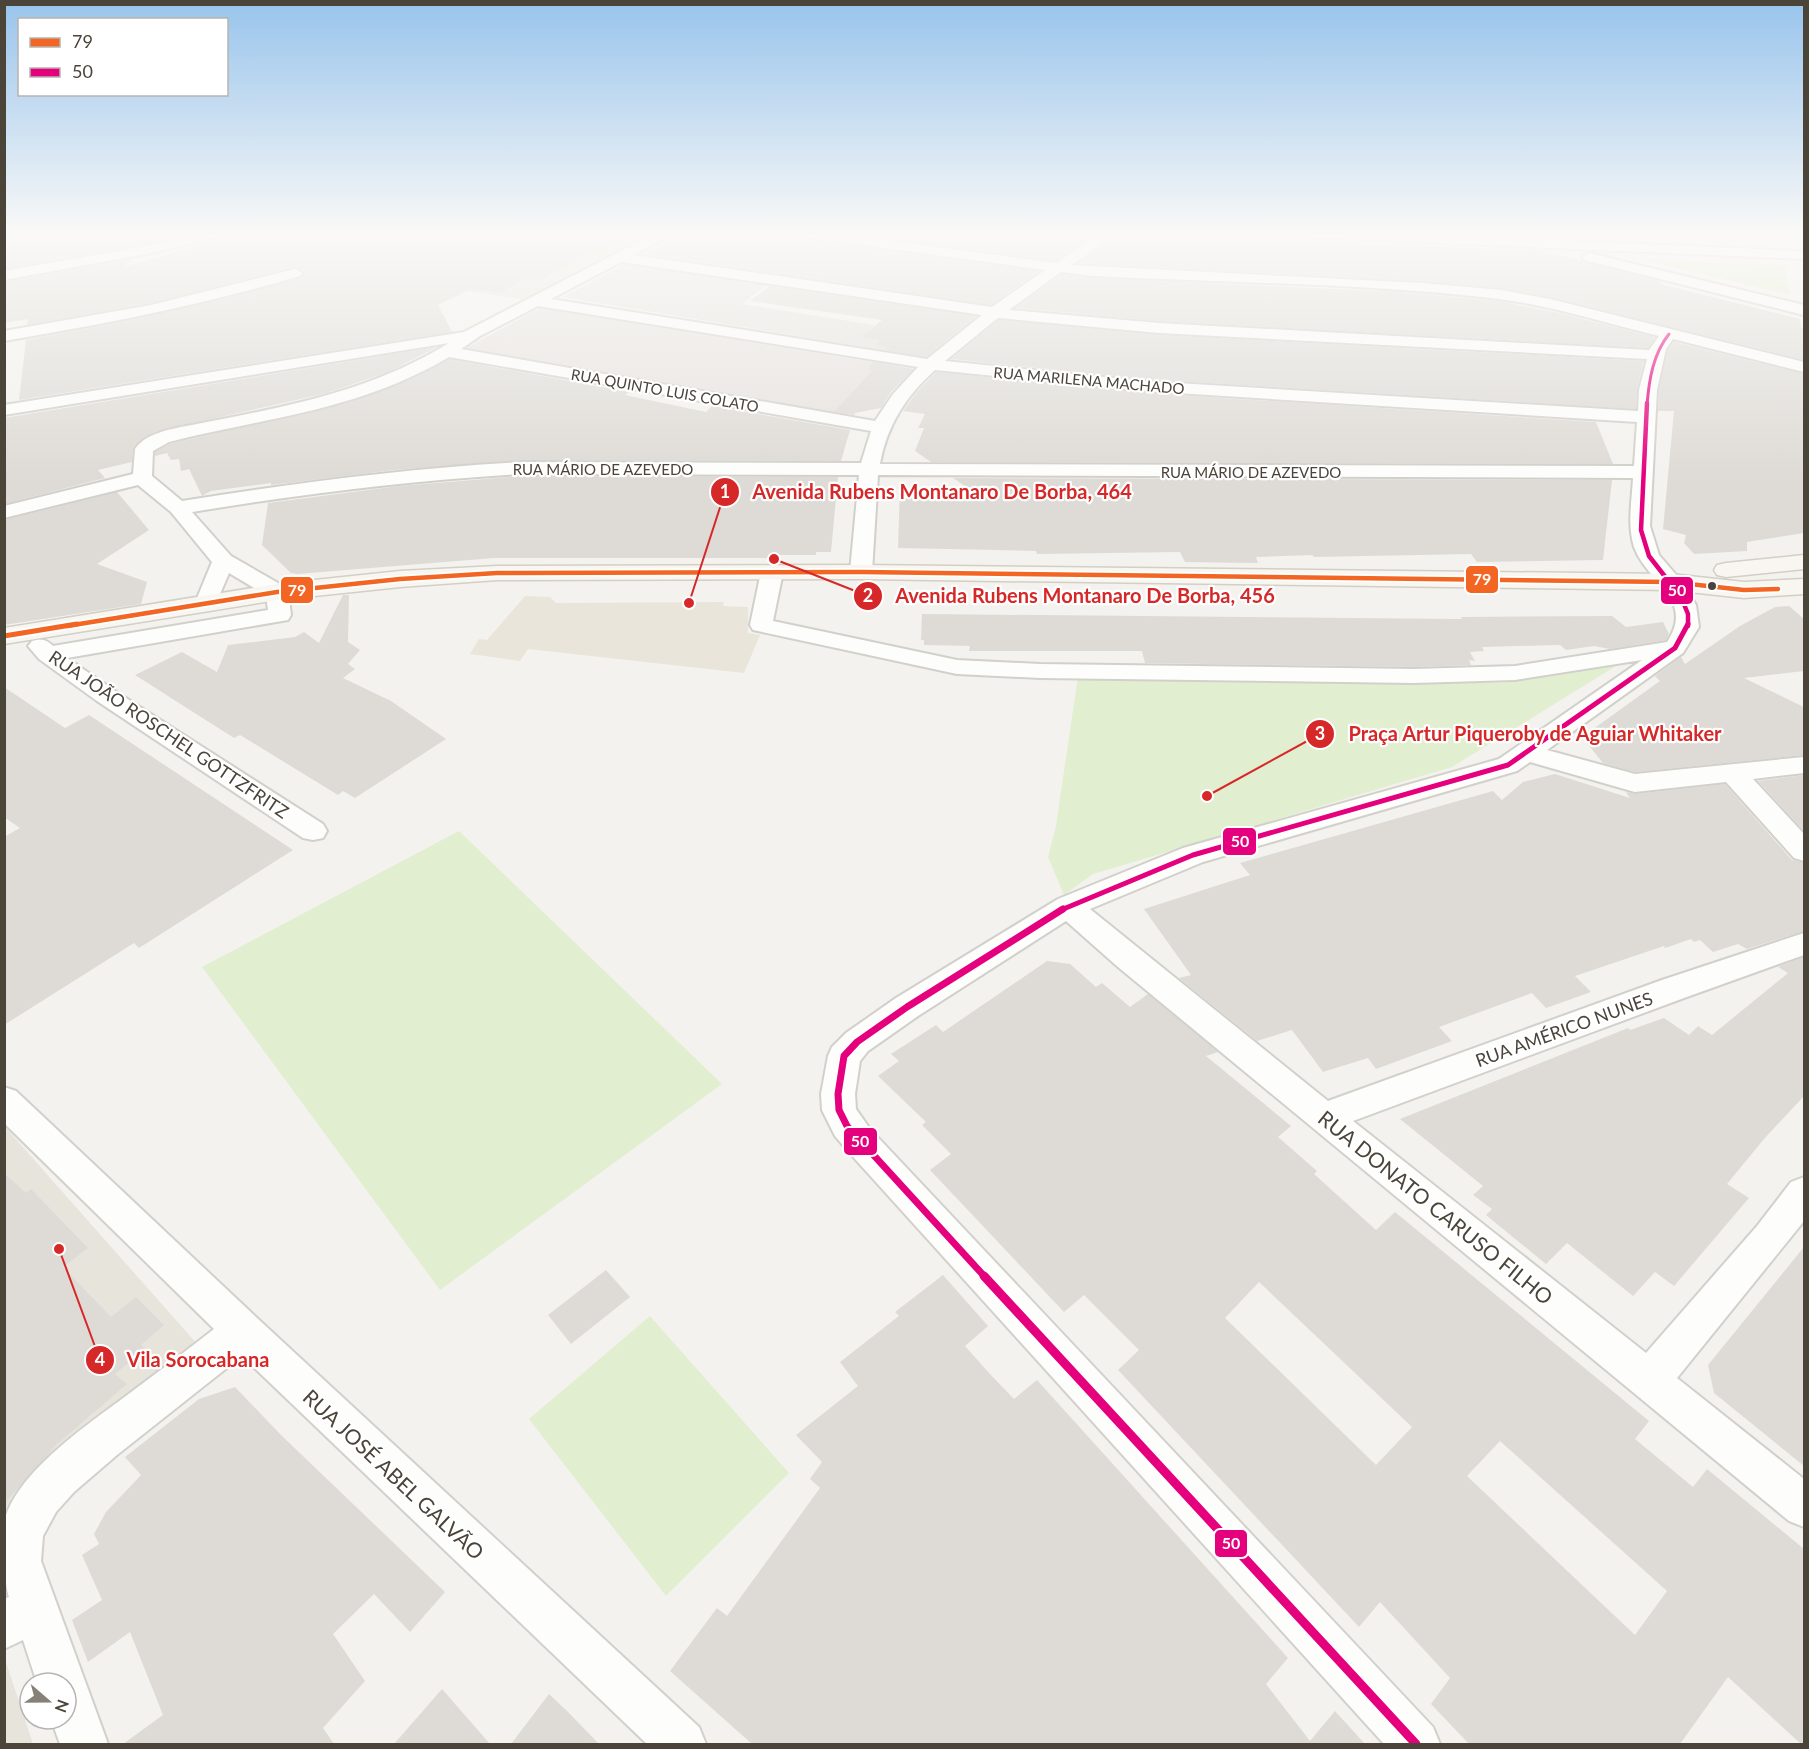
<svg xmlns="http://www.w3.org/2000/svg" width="1809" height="1749" viewBox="0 0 1809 1749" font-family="Lato,sans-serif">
  <rect width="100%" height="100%" fill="#f4f2ee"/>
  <path fill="#e7e4dc" d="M5,1127L221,1371L46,1509L5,1584Z
    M5,1659L33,1744H5Z"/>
  <path fill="#e6e2de" d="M625,264L766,285L742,304L874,325L869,331L908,354L563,297Z
    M540,308L896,366L898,367L864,411L844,415L466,348Z"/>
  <path fill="#eae5da" d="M403,233H652L525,300L310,266Z
    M525,596L550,597L556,603L724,602L723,606L748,607V633L760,635L744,673L528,649L520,661L470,654L479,639L487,640Z"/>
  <path fill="#e1eecf" d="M1639,259L1785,266L1790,293L1786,294Z
    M1624,661L1452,767L1093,874L1064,895L1048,857L1056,826L1078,676L1502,683Z
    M459,831L722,1084L440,1290L202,967Z
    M650,1316L789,1473L666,1596L529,1419Z"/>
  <path fill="#dedbd6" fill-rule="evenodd" d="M4,233H161L150,243L4,269Z
    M241,233L287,245L321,233H548L609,244L539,281L526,278L500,293L471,289L438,305L452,332L19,400L26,340L116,323L227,298L301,278L304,272L294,267L151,303L27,325L28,319L4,323V282L132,259L124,267Z
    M702,233H795L804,239L1039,271L991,305L646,254L681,235L696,237Z
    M846,233H1097L1055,261Z
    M1430,233H1540L1539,237Z
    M1119,234L1272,240L1271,237L1378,245L1537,250L1663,282L1660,284L1800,319L1801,327L1804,328V360L1551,297L1501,288L1422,281L1079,263Z
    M1062,274L1093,278L1398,292L1499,301L1559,313L1655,337L1648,348L1159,321L1015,308Z
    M770,286L977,316L926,357L885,350L888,347L876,345L880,340L861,337L882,320L750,301Z
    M999,320L1159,335L1644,361L1637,389L1636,409L1144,379L951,359Z
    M1674,342L1804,374V533L1747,542V551L1694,554L1684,543L1686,535L1663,529L1674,411H1658L1659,390L1668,350Z
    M437,347L388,372L327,393L154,432L133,448L132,462L98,470L105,478L4,504V418Z
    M449,359L629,392L625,395L706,412L712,406L850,430L841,461L523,460L394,470L271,485V483L211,491L202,496L189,469L181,471L179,459L171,460L167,453L155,456V452L170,444L347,403L416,377Z
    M873,362L914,369L891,392L881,408L855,413L854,415L834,412L873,370L867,369Z
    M936,372L1144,393L1596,422L1613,464L931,462L915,451L924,428H918L925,414L903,411L917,392Z
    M523,476L838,477L831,552H816V555H771L770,558H494L297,574L291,573L262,545L268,503L399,486Z
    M953,478L1612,480L1603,560L1477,562L1471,554L1314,557L1312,555L1256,557L1258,563L1185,562L1180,552L1037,554L1036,551L898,548L900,489L971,490Z
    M117,492L149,530L97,564L147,582L141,604L4,625V520Z
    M343,595H349L348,642L360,650L348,664L355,669L343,678L391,701L446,739L355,798L343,791L338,795L240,735L234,738L135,675L182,652L217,672L228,645L295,637L304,632L319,643Z
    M1789,606L1804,619V671L1744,678L1804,707V755L1635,772L1603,763L1582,737L1660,681L1655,676L1681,657L1685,664L1740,626L1775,607Z
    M922,614L1462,619L1461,617L1612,616L1626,627L1663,622L1669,634L1666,640L1610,649L1594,646L1566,650L1560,645L1482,647L1484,651L1470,652L1475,661L1469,660L1471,665L1414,667L1145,663L1142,651H969L970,646L924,645V640H921Z
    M4,687L65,728L89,715L293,850L139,948L134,943L4,1025V837L20,828L4,817Z
    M1555,774L1630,798L1626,792L1635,794L1725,784L1792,860L1804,863V931L1747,949L1738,944L1713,952L1700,940L1694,942L1691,939L1665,948L1664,946L1575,976L1591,992L1546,1008L1532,993L1439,1027L1452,1041L1376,1069L1368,1058L1323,1072L1292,1030L1257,1041L1179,978L1191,975L1144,909L1250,875L1240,863L1493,791L1502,800L1523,782Z
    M1804,775V831L1758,781Z
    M1804,957V1096L1764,1139L1727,1184L1749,1198L1674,1286L1655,1272L1633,1296L1567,1243L1546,1264L1486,1215L1492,1209L1473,1195L1483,1186L1400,1119L1628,1028L1630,1030L1664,1018L1689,1035L1698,1026L1712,1035L1788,973L1778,967Z
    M1047,961L1070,964L1096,987L1102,983L1130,1007L1148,994L1218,1052L1206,1056L1291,1126L1278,1137L1317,1171L1314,1174L1376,1230L1395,1212L1649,1421L1635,1439L1693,1487L1707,1469L1804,1549V1744H1801L1728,1677L1680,1744H1469L1431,1704L1450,1678L1380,1602L1359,1627L1118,1370L1139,1350L1084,1295L1064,1312L930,1170L951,1154L922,1125L926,1122L878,1076L899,1061L891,1054L936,1025L943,1032ZM1259,1282L1412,1427L1376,1465L1225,1318ZM1500,1441L1667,1591L1635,1635L1467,1476Z
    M4,1173L26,1193L31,1189L88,1248L63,1267L111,1317L136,1297L164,1325L141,1345L145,1349L115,1374L127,1384L56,1445L4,1504Z
    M1804,1247V1466L1714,1393L1708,1365Z
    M606,1270L630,1297L571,1344L548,1315Z
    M943,1275L988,1326L965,1346L989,1373L1014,1399L1037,1380L1288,1658L1266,1684L1310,1741L1335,1711L1365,1744H752L670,1671L717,1608L727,1616L820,1488L810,1479L822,1462L796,1435L858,1386L840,1362L899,1316L895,1312Z
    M235,1387L282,1436L445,1592L410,1632L374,1594L333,1634L365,1681L323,1728L334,1744H123L163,1715L130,1632L88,1662L72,1620L102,1600L82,1555L99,1544L94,1534L106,1512L141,1475L125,1457L199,1399Z
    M442,1689L490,1744H394Z
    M549,1694L568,1712L599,1744H511Z"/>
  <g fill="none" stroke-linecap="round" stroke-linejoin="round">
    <g stroke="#d2d0cb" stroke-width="4">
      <path id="street" d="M201,233H223L221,236L151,253L4,280V271L151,245Z
        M656,233H673L634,255L992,307L1045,270L804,237L797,233H832L1056,263L1101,233H1117L1072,265L1422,283L1501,290L1550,299L1804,362V372L1673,339L1666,349L1657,390L1650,526L1659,555L1684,584L1696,605L1699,627L1683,653L1547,750L1635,774L1804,757V773L1753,779L1804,834V861L1794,858L1726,782L1635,792L1530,762L1517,771L1203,862L1090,909L1328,1101L1662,980L1804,933V955L1684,998L1353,1121L1646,1353L1757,1226L1791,1182L1804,1177V1221L1677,1378L1804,1479V1527L1789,1521L1118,967L1066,921L918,1016L868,1051L860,1061L855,1094L856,1109L870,1129L1433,1727L1440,1744H1384L846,1149L835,1136L822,1110L821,1094L828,1056L832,1047L846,1033L896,998L1058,899L1183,848L1499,759L1642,660L1515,680L1414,683L1040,678L957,674L753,630L750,625L761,572L764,567L772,566L780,567L783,572L773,621L957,660L1040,664L1414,669L1515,666L1667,642C1696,599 1647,583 1634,547C1627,525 1632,500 1633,478L878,475L872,572L869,577L861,578L853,577L850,572L859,475L523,474C412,480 302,494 192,512L231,556L285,587L288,592L291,615L288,620L67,658L115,691L323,824L327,831L323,838L313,840L303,838L97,701L39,659L28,646L32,641C41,639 46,639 53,646L268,610L266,595L229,573L214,608L206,610L198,608L195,603L212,562L171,512L138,485L4,518V506L133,474L135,449C147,431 178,428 197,424C288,406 369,392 449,343L4,415V405L464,332ZM621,262L982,315L927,359L551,299ZM1061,272L1093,276C1228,283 1365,283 1499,299C1553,306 1606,323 1659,336L1649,350L1159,323L1009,310ZM538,306L918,367L893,394L875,421L461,349L480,336ZM998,318L1159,333L1647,359L1639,390L1638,411L1144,381L945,361ZM449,357L871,431L861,463L523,462C408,468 295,483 182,501L152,476L153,451L169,442C268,417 358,411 449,357ZM935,370L1144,391L1637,422L1634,466L880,464C887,425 906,396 935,370Z
        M1293,233H1386L1804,251V259L1300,237Z
        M1589,253L1804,305V315L1584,260L1582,257Z
        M295,269L302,273L300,276C203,305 104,324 4,341V331L151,305Z
        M4,1087L16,1091L257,1318L699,1727L706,1744H647L242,1356L117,1455L74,1492L56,1512L43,1536L41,1561L108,1744H60L51,1719H66V1683H37L23,1640L4,1649V1599L9,1597C4,1582 1,1534 5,1519C19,1471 87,1425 126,1396C155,1374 185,1352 214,1329L4,1123Z"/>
    </g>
    <g stroke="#d3cfc5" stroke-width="3">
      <path id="secondary" d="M1804,555V569L1726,577L1717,575L1714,570L1717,565L1726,563Z
        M861,565L1671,574L1744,582L1804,579V594L1744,598L1671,590L861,579L497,580L400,587L277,600L4,644V628L277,584L400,571L497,566Z"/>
    </g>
    <use href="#street" fill="#fdfdfc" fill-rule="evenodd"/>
    <use href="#secondary" fill="#f7f6f1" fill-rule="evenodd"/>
    <g stroke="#fff" stroke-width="8">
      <path id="bus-1-far1" d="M67,626L277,592L400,579L497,573L861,572L1671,582L1744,590L1778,589"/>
    </g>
    <g stroke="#fff" stroke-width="9">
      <path id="bus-1" d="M4,636L77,624"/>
    </g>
    <g stroke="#fff" stroke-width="5">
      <path id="bus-2-far4" d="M1647,405C1649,380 1653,354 1669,334"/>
    </g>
    <g stroke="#fff" stroke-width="8">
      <path id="bus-2-far3" d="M1647,403L1641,530L1649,556L1681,597L1688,614V626"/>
    </g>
    <g stroke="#fff" stroke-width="9">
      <path id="bus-2-far2" d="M1061,910L1193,855L1508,765L1675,648L1688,624"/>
    </g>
    <g stroke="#fff" stroke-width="11">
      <path id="bus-2-far1" d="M985,1277L847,1126L839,1110L838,1094L844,1056L857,1042L907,1007L1063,909"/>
    </g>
    <g stroke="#fff" stroke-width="14">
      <path id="bus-2" d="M984,1276L1416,1744"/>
    </g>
    <use href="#bus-1-far1" stroke="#f26522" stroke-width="4.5"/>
    <use href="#bus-1" stroke="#f26522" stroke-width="5"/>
    <use href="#bus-2-far4" stroke="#e5007d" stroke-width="3"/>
    <use href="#bus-2-far3" stroke="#e5007d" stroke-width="4.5"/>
    <use href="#bus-2-far2" stroke="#e5007d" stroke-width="5"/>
    <use href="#bus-2-far1" stroke="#e5007d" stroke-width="7"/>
    <use href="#bus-2" stroke="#e5007d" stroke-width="9"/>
  </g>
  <linearGradient id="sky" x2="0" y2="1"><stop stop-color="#98c4ec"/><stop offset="0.49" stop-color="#faf9f7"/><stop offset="1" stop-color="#faf9f7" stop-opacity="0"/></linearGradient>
  <rect width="1809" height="477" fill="url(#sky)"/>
  <circle fill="#4b4439" stroke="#fff" stroke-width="2" cx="1712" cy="586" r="5"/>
  <g text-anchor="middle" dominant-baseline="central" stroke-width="4.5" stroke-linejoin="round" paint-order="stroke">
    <g font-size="15" fill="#4b4439" stroke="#fff">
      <text transform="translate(1089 380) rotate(5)">RUA MARILENA MACHADO</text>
      <text transform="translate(665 390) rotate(10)">RUA QUINTO LUIS COLATO</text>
      <text x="603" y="469">RUA MÁRIO DE AZEVEDO</text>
      <text x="1251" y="472">RUA MÁRIO DE AZEVEDO</text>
    </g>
    <g font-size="18" fill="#4b4439" stroke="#fff">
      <text transform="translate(169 734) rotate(34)">RUA JOÃO ROSCHEL GOTTZFRITZ</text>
      <text transform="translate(1564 1029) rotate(-20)">RUA AMÉRICO NUNES</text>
    </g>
    <g font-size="21" fill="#4b4439" stroke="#fff">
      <text transform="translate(1436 1207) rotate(39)">RUA DONATO CARUSO FILHO</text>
      <text transform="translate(394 1474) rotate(43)">RUA JOSÉ ABEL GALVÃO</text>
    </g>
  </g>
  <path fill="none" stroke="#d62828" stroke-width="2" d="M689 603L725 492M774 559L868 596M1207 796L1320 734M59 1249L100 1360"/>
  <g fill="#d62828" stroke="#fff" stroke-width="2">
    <circle cx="689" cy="603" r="6"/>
    <circle cx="774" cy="559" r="6"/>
    <circle cx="1207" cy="796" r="6"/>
    <circle cx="59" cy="1249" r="6"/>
    <circle cx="725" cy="492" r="15"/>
    <circle cx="868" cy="596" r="15"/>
    <circle cx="1320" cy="734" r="15"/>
    <circle cx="100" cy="1360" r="15"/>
  </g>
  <g font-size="18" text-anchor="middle" font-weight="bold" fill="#fff">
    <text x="725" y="498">1</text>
    <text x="868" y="602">2</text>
    <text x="1320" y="740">3</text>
    <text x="100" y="1366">4</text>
  </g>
  <g font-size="20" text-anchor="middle" font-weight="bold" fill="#d62828" stroke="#fff" stroke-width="4.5" stroke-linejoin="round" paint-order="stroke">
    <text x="942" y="499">Avenida Rubens Montanaro De Borba, 464</text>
    <text x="1085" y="603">Avenida Rubens Montanaro De Borba, 456</text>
    <text x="1535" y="741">Praça Artur Piqueroby de Aguiar Whitaker</text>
    <text x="198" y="1367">Vila Sorocabana</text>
  </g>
  <g stroke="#fff" stroke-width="2">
    <rect x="1465" y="565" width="34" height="29" rx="6" fill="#f26522"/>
    <rect x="280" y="576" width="34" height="28" rx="6" fill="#f26522"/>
    <rect x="1660" y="576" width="34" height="29" rx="6" fill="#e5007d"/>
    <rect x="1222" y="827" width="35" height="29" rx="6" fill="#e5007d"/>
    <rect x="843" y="1127" width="35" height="29" rx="6" fill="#e5007d"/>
    <rect x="1214" y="1529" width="34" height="29" rx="6" fill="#e5007d"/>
  </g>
  <g font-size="16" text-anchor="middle" font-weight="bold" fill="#fff">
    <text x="1482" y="585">79</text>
    <text x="297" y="596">79</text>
    <text x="1677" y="596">50</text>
    <text x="1240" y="847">50</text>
    <text x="860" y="1147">50</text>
    <text x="1231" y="1549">50</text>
  </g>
  <rect width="1809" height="1749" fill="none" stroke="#4b4439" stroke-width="12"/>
  <rect x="18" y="18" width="210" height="78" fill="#ffffff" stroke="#b7b4b0" stroke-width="1.5"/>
  <rect x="30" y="38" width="30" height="9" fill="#f26522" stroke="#b7b4b0" stroke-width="1.5"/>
  <text x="72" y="48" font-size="18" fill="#4b4439">79</text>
  <rect x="30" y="68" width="30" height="9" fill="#e5007d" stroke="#b7b4b0" stroke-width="1.5"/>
  <text x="72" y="78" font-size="18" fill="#4b4439">50</text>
  <g transform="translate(48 1701) rotate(110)"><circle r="28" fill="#ffffff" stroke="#b7b4b0" stroke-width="1.5"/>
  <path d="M0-4.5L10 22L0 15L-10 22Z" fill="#868178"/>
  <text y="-9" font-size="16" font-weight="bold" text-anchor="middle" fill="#4b4439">N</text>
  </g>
</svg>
